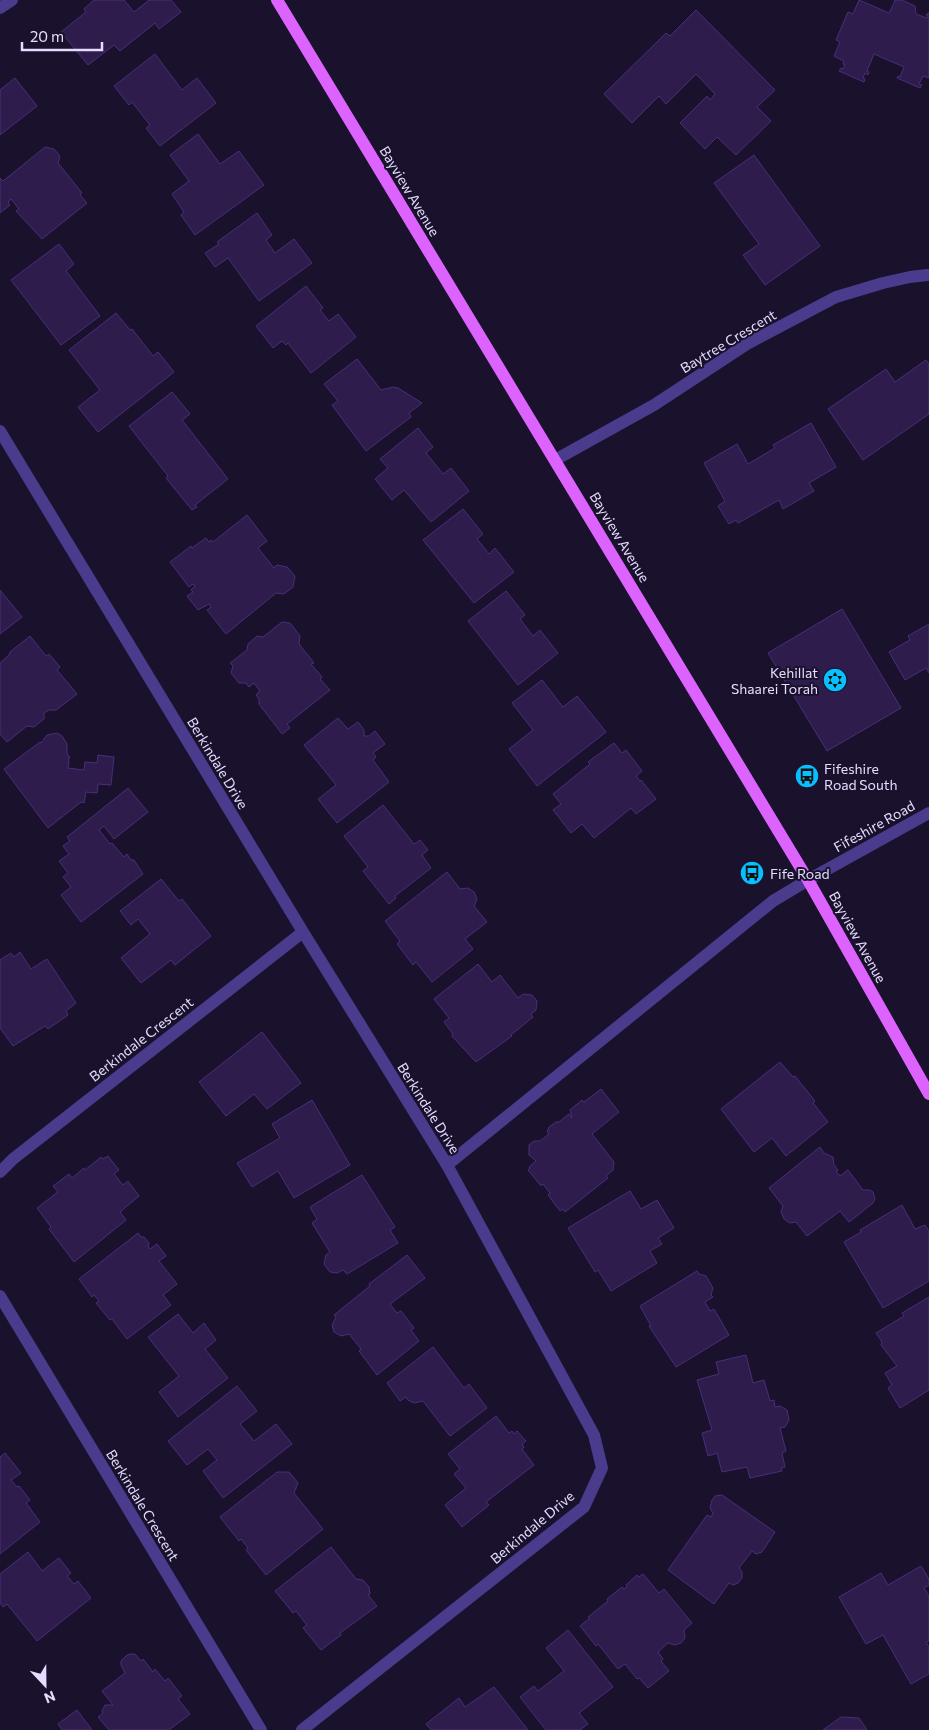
<svg xmlns="http://www.w3.org/2000/svg" width="929" height="1730" viewBox="0 0 929 1730" font-family="Commissioner,sans-serif">
  <rect width="100%" height="100%" fill="#1a112c"/>
  <path fill="#2e1c4d" stroke="#492e7a" d="M94,0H124L134,12L149,0H171L181,12L159,29L155,23L120,51L114,45L88,65L61,32L86,12L84,9Z
    M859,0L889,13L895,1L894,0H902L915,6L916,14L927,18L928,16L926,15L929,12V78L923,76L919,84L922,85L920,88L897,78L898,76L900,77L904,67L874,54L867,71L869,72L868,75L865,73L863,78L865,79L864,82L839,71L841,68L843,69L845,65L843,64L844,61L834,56L840,42L836,40L848,12L853,14Z
    M696,10L775,90L757,107L771,121L736,155L717,137L705,149L680,123L707,96L710,100L715,94L696,74L666,104L659,96L632,123L604,94L666,33L670,36Z
    M155,54L182,90L197,78L216,103L160,146L146,128L150,125L132,102L129,105L114,86Z
    M15,78L37,106L0,135V90Z
    M198,134L220,164L239,151L264,185L195,235L181,215L184,212L172,194L189,181L170,155Z
    M45,147L54,149L60,156L58,163L82,193L80,195L87,203L42,239L16,211L19,209L11,199L8,202L10,205L0,213V178L3,181Z
    M754,155L820,246L765,285L743,255L759,244L714,183Z
    M257,213L272,235L266,240L275,253L294,239L312,263L259,301L228,258L215,267L205,253L219,244L217,242Z
    M59,244L74,264L66,271L100,316L61,345L11,280Z
    M306,286L323,308L320,310L329,321L338,314L356,337L311,373L288,343L286,345L282,341L273,348L256,326Z
    M116,313L130,330L132,329L153,356L158,352L174,372L98,432L78,407L100,390L69,350Z
    M357,359L381,390L393,387L398,388L422,403L409,413L411,417L366,451L332,405L338,401L324,384Z
    M926,360L929,364V414L863,460L828,409L886,369L895,382Z
    M172,392L190,414L182,420L228,479L195,505L197,507L192,510L166,478L168,476L129,426Z
    M811,423L836,467L809,483L814,491L783,509L779,500L738,523L736,520L729,524L718,506L725,501L704,463L737,444L748,464L775,448L773,445Z
    M418,428L433,447L426,453L443,474L451,468L469,491L431,522L404,490L392,500L375,479L388,468L380,459Z
    M463,509L483,534L477,539L489,554L495,548L514,572L474,603L423,540Z
    M247,515L267,541L258,548L274,568L277,565L287,567L295,576L293,587L284,594L276,593L226,634L207,610L211,607L209,604L198,610L187,596L193,592L191,590L195,586L193,584L189,587L170,562L191,546L192,548L206,538L209,542L211,540L213,542Z
    M0,590L22,617L0,634Z
    M506,591L525,615L520,619L533,636L540,630L558,653L518,685L468,621Z
    M842,609L901,708L827,751L768,653Z
    M282,622L290,623L300,636L299,644L314,663L311,664L322,677L320,679L330,690L287,724L290,728L282,734L259,704V699L256,695L260,691L254,683L249,687L246,683H239L231,673L233,666L230,663L247,650L248,644L257,636L263,637Z
    M929,624V673L926,668L905,680L889,652L910,640L908,636Z
    M30,636L46,656L49,654L60,667L57,670L77,694L56,710H49L44,713V719L34,727L27,726L7,742L0,734V663L9,655L10,652Z
    M542,680L563,707L577,696L606,732L537,786L509,749L533,730L512,703Z
    M338,718L348,729L358,722L364,730V736H369L375,731L385,744L373,753L376,757L373,760L389,782L337,823L318,799L336,785L304,745Z
    M57,733L62,736L67,744V753L70,758L68,759L69,761L68,768L84,770L85,762L97,763L98,755L114,757L111,785L98,784L97,793L86,792L84,803L81,802L48,828L4,769L40,742L41,743L47,735Z
    M614,743L622,753L626,750L642,771L636,776L640,781L641,780L656,799L636,814L631,808L594,838L582,824L571,833L553,810L561,804L553,794L590,764L588,762Z
    M128,788L148,812L114,839L104,826L99,830L110,844L112,843L124,857L127,854L131,860H134L143,874L81,922L61,895L71,887L63,877L68,873L59,861L69,854L63,846L70,841L67,837Z
    M383,805L414,844L420,840L428,850L422,855L431,868L395,896L396,898L389,904L363,871L368,867L344,836Z
    M447,872L460,889L468,888L474,892L477,899L474,906L487,922L465,939L473,949L432,982L416,962L413,965L397,944L400,941L385,921Z
    M161,879L179,901L182,899L211,936L175,965L171,960L141,983L121,958L150,934L138,919L131,925L120,911Z
    M20,952L31,969L47,959L76,1003L66,1011L68,1015L48,1029L45,1026L13,1046L0,1028V960L11,953L14,957Z
    M478,964L492,982L500,975L518,998L523,994L532,995L537,1001L536,1010L531,1014L533,1017L511,1035L512,1036L476,1062L452,1036L453,1034L444,1022L449,1018L434,999Z
    M262,1032L301,1083L267,1109L254,1094L226,1116L199,1082Z
    M780,1062L793,1077L795,1076L815,1101L813,1103L828,1122L786,1156L772,1138L754,1152L721,1109Z
    M601,1089L619,1112L592,1134L614,1162L613,1170L606,1176L608,1178L565,1212L563,1209L560,1211L548,1195L550,1193L543,1184L541,1186L528,1170L530,1168L529,1167L536,1161L529,1155V1145L534,1141H540L549,1134L547,1132L549,1127L556,1122H559L569,1114L572,1118L570,1110L582,1100L584,1102Z
    M312,1100L350,1165L294,1198L278,1171L252,1187L237,1163L280,1138L272,1124Z
    M820,1147L824,1153L833,1157L834,1165L838,1170L836,1171L840,1176L848,1170L863,1190H870L873,1192L875,1199L873,1203L849,1222L840,1211L807,1236L796,1222L790,1223L784,1219L781,1212L783,1206L769,1188Z
    M108,1156L119,1170L114,1174L123,1185L128,1181L139,1196L120,1212L126,1220L74,1262L49,1229L51,1227L37,1208L58,1192L53,1186L69,1174L72,1178L84,1168L85,1170L101,1157L103,1159Z
    M362,1175L395,1227L390,1230L398,1243L347,1274L343,1270L337,1273L330,1272L324,1264L326,1255L330,1252L312,1223L317,1219L310,1207Z
    M630,1191L641,1209L657,1200L674,1228L658,1238L662,1244L650,1251L657,1263L611,1291L598,1270L595,1272L568,1228Z
    M902,1205L915,1229L925,1225L929,1231V1281L883,1308L844,1242L861,1232L860,1230Z
    M138,1233L141,1237H144L149,1243L148,1246L150,1249L157,1244L166,1256L159,1261L177,1284L163,1295L171,1305L127,1339L112,1319L110,1320L96,1303L99,1301L94,1295L92,1297L79,1279Z
    M407,1255L425,1278L390,1304L397,1313L401,1311L414,1328L411,1330L419,1341L377,1375L359,1351L361,1349L349,1334L341,1336L334,1332L332,1325L336,1317L334,1315L370,1286L369,1284Z
    M697,1271L699,1274L706,1276L713,1288L711,1295L713,1297L705,1302L710,1311L714,1309L729,1335L676,1367L649,1326H651L640,1306Z
    M929,1297V1390L900,1408L888,1388L892,1385L885,1373L897,1366L881,1345L882,1342L876,1333L904,1316L902,1313Z
    M178,1314L193,1333L204,1323L216,1340L205,1349L228,1378L178,1417L159,1392L179,1376L148,1337Z
    M433,1347L464,1388L469,1384L487,1408L450,1436L423,1401L414,1403L408,1400L406,1397L400,1401L387,1383Z
    M746,1355L753,1383L764,1380L770,1401L774,1400L775,1407L780,1406L787,1410L789,1420L785,1427L780,1428L786,1451L782,1453L785,1467L781,1468L782,1471L750,1478L747,1467L722,1472L717,1453L708,1456L702,1433L712,1430L697,1380L719,1374L716,1362Z
    M237,1386L257,1411L240,1424L254,1441L276,1424L292,1444L223,1498L203,1471L217,1460L208,1449L187,1465L168,1441Z
    M496,1416L509,1433L512,1431L514,1434L517,1431L526,1441L522,1444L524,1447L522,1449L534,1465L486,1502L489,1505L462,1527L445,1505L466,1488L454,1474L460,1469L448,1454Z
    M5,1453L21,1473L11,1480L17,1487L19,1486L30,1500L26,1503L40,1522L0,1554V1457Z
    M277,1472H289L298,1483L294,1493L323,1529L266,1575L246,1550L248,1548L241,1539L239,1541L220,1517Z
    M722,1495L775,1532L762,1552L756,1554L752,1551L739,1568L742,1572V1578L738,1583L733,1585L729,1583L714,1604L668,1570L707,1515L711,1517L713,1513L710,1508L712,1500L715,1496Z
    M331,1547L356,1579L363,1580L369,1587L370,1594L368,1595L377,1606L340,1633L341,1635L321,1650L303,1628L307,1625L296,1611L293,1613L275,1591Z
    M28,1552L42,1571L59,1558L71,1573L67,1576L74,1584L78,1581L91,1598L37,1641L7,1604L3,1607L0,1603V1574Z
    M921,1566L929,1579V1585L924,1588L929,1596V1641L926,1642L929,1647V1674L911,1684L883,1635L866,1644L839,1597L881,1573L888,1585Z
    M643,1574L659,1593L664,1589L692,1623L684,1630L685,1638L681,1643L675,1645L668,1643L658,1652L663,1659L661,1661L669,1671L648,1688L639,1678L637,1679L625,1664L618,1669L598,1644L596,1646L580,1626L590,1618L588,1617L608,1601L607,1599L622,1587L624,1589L627,1587L626,1585L637,1575L639,1577Z
    M568,1630L613,1687L579,1713L588,1724L580,1730H546L520,1697L534,1686L538,1691L564,1671L546,1648Z
    M131,1654H135L141,1661L143,1659L153,1672L155,1669L165,1681L168,1678L182,1696L178,1699L190,1714L169,1730H109L98,1717L103,1713L102,1711L105,1705H113L102,1691L125,1673L121,1665V1661L127,1655Z
    M494,1687L528,1730H431L426,1724L459,1698L465,1707Z
    M77,1710L92,1730H62L58,1724Z
    M841,1717L859,1718L867,1730H823Z"/>
  <g fill="none" stroke-linecap="round" stroke-linejoin="round">
    <path stroke="#4a3b8c" stroke-width="12" d="M0,8L12,0
      M0,431L303,932L447,1165L594,1435L602,1468L584,1507L302,1730
      M555,460L654,405L747,344L836,297L883,283L910,277L927,275
      M447,1165L773,901L808,880L929,813
      M0,1172L13,1159L303,932
      M0,1296L261,1730"/>
    <path stroke="#dd63ff" stroke-width="12" d="M277,0L808,880L929,1094"/>
  </g>
  <defs>
    <g id="synagogue-disc" transform="scale(1.25)"><circle r="9.5" fill="#08c0ff" stroke="#1a112c"/><path d="M0-6.5L5.6 3.2H-5.6ZM0 6.5L5.6-3.2H-5.6Z" fill="#111"/></g>
    <g id="bus-disc" transform="scale(1.25)"><circle r="9.5" fill="#08c0ff" stroke="#1a112c"/><path d="M-5-6H5V4H4V6H2V4H-2V6H-4V4H-5ZM-3.5-4V0h7V-4ZM-3.5 1.2v1.5H-2V1.2ZM2 1.2v1.5H3.5V1.2Z" fill="#111"/></g>
  </defs>
  <g fill-rule="evenodd">
    <use href="#synagogue-disc" x="835" y="680"/>
    <use href="#bus-disc" x="807" y="776"/>
    <use href="#bus-disc" x="752" y="873"/>
  </g>
  <g text-anchor="middle" dominant-baseline="central" stroke-width="4" stroke-linejoin="round" paint-order="stroke">
    <g font-size="14" fill="#e5dcff" stroke="#1a112c">
      <text transform="translate(410 191) rotate(59)">Bayview Avenue</text>
      <text transform="translate(728 341) rotate(-31)">Baytree Crescent</text>
      <text transform="translate(620 537) rotate(59)">Bayview Avenue</text>
      <text transform="translate(218 763) rotate(59)">Berkindale Drive</text>
      <text transform="translate(874 826) rotate(-29)">Fifeshire Road</text>
      <text transform="translate(858 937) rotate(61)">Bayview Avenue</text>
      <text transform="translate(141 1039) rotate(-38)">Berkindale Crescent</text>
      <text transform="translate(429 1108) rotate(58)">Berkindale Drive</text>
      <text transform="translate(143 1505) rotate(59)">Berkindale Crescent</text>
      <text transform="translate(532 1527) rotate(-40)">Berkindale Drive</text>
    </g>
    <g font-size="14" fill="#e5dcff" stroke="#1a112c" text-anchor="start">
      <text x="818" y="672" text-anchor="end">Kehillat<tspan x="818" dy="16">Shaarei Torah</tspan></text>
      <text x="824" y="768">Fifeshire<tspan x="824" dy="16">Road South</tspan></text>
      <text x="770" y="873">Fife Road</text>
    </g>
  </g>
  <g transform="translate(45 1685) rotate(158)" stroke="#1a112c" stroke-width="4" paint-order="stroke">
  <path d="M0-4L9 19L0 12L-9 19Z" fill="#e5dcff"/>
  <text y="-8" font-size="14" font-weight="bold" text-anchor="middle" fill="#e5dcff">N</text>
  </g>
  <path d="M22 42v8h80v-8" fill="none" stroke="#e5dcff" stroke-width="2.5"/>
  <text x="30" y="42" font-size="15" fill="#e5dcff" stroke="#1a112c" stroke-width="4" paint-order="stroke">20 m</text>
</svg>
